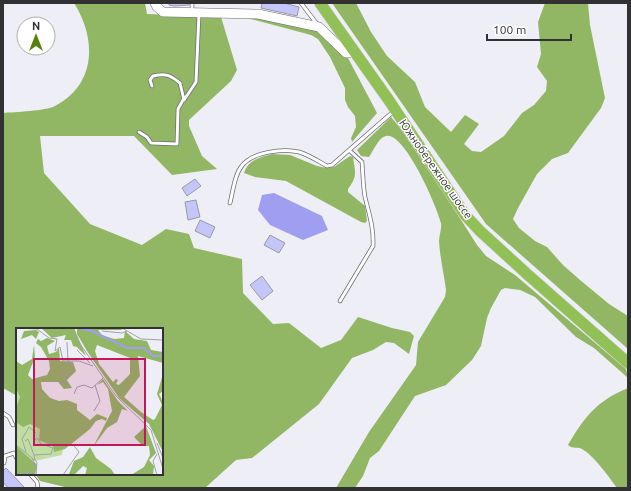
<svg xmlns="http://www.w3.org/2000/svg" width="631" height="491" viewBox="0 0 631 491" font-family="Ubuntu,sans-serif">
  <rect width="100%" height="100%" fill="#eeeef6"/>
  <path fill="#91b765" d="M74,3H145L147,14L221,17L237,70L231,81L189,120V126L202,156L217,169L172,175L134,136H40L44,173L90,224L142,245L166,229L189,234L194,248L242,259L243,293L273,324L289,323L321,348L341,340L358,317L392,328L410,332L414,336L409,354L394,343L386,342L373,350L352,358L319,404L252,458L236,460L205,488H69L40,481L35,474H162V329H17V396L3,388V113C15,112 45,111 55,106C96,85 97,39 74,3Z
    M332,3H356L371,32L387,56L415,82L425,107L451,132L465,115L479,124L464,144L472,151L481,152L504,136L522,113L534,105L546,91L547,81L537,67L541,54L538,22L545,3H588L590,25L605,98L601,108L568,153L552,159L537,174L518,208L513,219L519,228L535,241L547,247L563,265L580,280L609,304L628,316V349L486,224Z
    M257,16L317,31L348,58L377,113L352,142L351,138L356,127L355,116L348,107L345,100V88L330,57L318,39L311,35L247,18Z
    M391,117L410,140L477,245L486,256L515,275L626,369L628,378L594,348L576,337L535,297L520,290L505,288L501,290L491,308L487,318L481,346L472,360L446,385L415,396L379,451L370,458L363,476L355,488H336L369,432L416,365L418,342L445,297L446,290C444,274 440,258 439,241C439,236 442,229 441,223C437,207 405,132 386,136C379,137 373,151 369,157L361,156L357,150Z
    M272,154L290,155L317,166L327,168L334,167L350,156L353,157C355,172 358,176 348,189V192L365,206L367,221L365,223L361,222L286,181L255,177L244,173C249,159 259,158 272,154Z
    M628,388V488H617C609,477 592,453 580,448C575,447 572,449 568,445C585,416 597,401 628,388Z"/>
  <path fill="#a09ef0" d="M274,193L322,216L328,230L303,240L270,225L258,210L262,195Z"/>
  <path fill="#c4c5f8" stroke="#9a9aa2" d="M169,3H189V5L174,6L169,5Z
    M262,3H284L299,7L297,16L261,8Z
    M195,179L201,186L187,196L182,188Z
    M196,200L200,217L188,220L185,202Z
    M200,220L215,227L210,238L195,231Z
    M270,235L285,243L279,253L264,245Z
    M262,276L273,291L262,300L250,285Z
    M6,468L25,488H8L3,482V471Z"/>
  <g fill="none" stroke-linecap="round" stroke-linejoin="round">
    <g stroke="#6c6d73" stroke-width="4.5">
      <path id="lane" d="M192,3V11
        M301,3L317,24
        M152,86L150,80L153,76C166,73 170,75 180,83L184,100L196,82L199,14
        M139,132L147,137L151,143L177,144L178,109L183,100
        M230,203C233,192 234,176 241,167C251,152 283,148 299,152C309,155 318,161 327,166L332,165L394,111
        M340,301L373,246C374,228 369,214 365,197C363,186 363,174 362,162L350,151
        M3,413L9,417L13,425
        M4,463L5,456L14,453L17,459
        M30,474L37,482L38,488"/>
    </g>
    <g stroke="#6c6d73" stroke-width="10">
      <path id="secondary" d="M155,3L157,7L163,12L258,14L319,27L346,53H354"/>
    </g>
    <g stroke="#cecece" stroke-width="12">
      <path id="highway" d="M320,3L388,99L465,215L480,231L527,274L628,363"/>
    </g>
    <use href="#lane" stroke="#fff" stroke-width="3"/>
    <use href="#secondary" stroke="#fff" stroke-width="9"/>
    <use href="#highway" stroke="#91c156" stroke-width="11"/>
  </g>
  <g text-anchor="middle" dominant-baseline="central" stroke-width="3" stroke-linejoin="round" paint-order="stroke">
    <g font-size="11" fill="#313134" stroke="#fff">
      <text transform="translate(436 169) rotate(55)">Южнобережное шоссе</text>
    </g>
  </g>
  <g transform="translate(16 328)">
    <rect width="147" height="147" fill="#eeeef6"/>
    <path d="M8,55L53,80L46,127L14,134L0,147V60L3,64Z" fill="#c0dda2"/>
    <path d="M25,0H58L70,28L61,19L57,18L55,12H48L50,7L36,10ZM61,0H102L107,2H82L86,7L98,11L108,10L109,3L118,11L131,13L135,22L147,24V35L122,28L124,48L108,69L125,84L137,92L139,91L146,77L141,66L147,46V63L143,66L147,74V124L133,96L103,70L71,23L61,6ZM81,17L114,30V46L103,57L100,56L102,52L100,51L97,54L83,36L79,23ZM20,2L23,4L20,11L16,7L5,11L8,3ZM31,10L39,13L31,18L33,26L40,24L43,20L44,33L57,34L60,43L51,52L56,60L48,61L42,54H25L26,61L34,70L43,73L51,72L61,76V82L74,92L81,86L91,90L90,93L86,91L80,93L74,101L49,121L38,124L37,118L23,112L24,101L14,96L7,99L0,94V80L4,69L0,60V33L6,37L16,31L18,17L19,29L12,47L16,51L31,47L34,41L33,33L25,19L20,15L22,11L25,13ZM87,51L102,73L112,83L106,81L101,94L91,100L77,119L96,83L92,61L87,54L81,57ZM130,98L140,125L133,132L138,138L137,147H115L128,139L134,127L133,118H127L118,109ZM0,118L21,137L19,147H0ZM74,119L80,130L95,141L99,147H69L71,140L67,138L58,147H50L53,146L58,133L67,129Z" fill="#91b765" fill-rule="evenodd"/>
    <path fill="none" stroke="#a09ef0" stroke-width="2" d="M62,0L76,3L111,20H128L137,28H147"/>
    <path fill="none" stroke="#a2a2a8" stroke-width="1" d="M1,0L21,1L33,10L41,11L39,23L44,19L47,33H63L77,38M58,0L60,10L100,68L135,102L147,141M106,0L125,11L147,12M134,0H147M86,3L106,5L111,3M51,14L52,33M61,22L74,35M45,46L47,44L50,48L53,45V33M43,54L49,56L50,48M58,66L61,59L68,57L76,60L87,50M78,83L84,73L79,57M9,113L12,111L18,127M141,115L147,130M0,117L21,134L20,147M10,124L6,111L13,99L20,105M19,132L18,127L35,126L37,120L25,116L21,110L19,112M2,147L17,142L20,137L16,131M47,147L63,124L58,118M141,147L137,133L141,126"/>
    <path fill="#c2185b" fill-opacity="0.15" stroke="#c2185b" stroke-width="2" d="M18,31H129V117H18Z"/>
    <rect width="147" height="147" fill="none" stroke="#313134" stroke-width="2"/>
  </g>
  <rect width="631" height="491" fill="none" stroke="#313134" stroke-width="8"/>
  <g transform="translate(36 36)"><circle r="19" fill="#ffffff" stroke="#adadae"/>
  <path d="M0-3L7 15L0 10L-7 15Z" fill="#578209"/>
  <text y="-6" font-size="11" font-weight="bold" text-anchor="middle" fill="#313134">N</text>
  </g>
  <path d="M487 34v6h84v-6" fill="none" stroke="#313134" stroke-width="2"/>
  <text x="493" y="34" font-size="12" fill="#313134" stroke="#ffffff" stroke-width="3" paint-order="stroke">100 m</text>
</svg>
